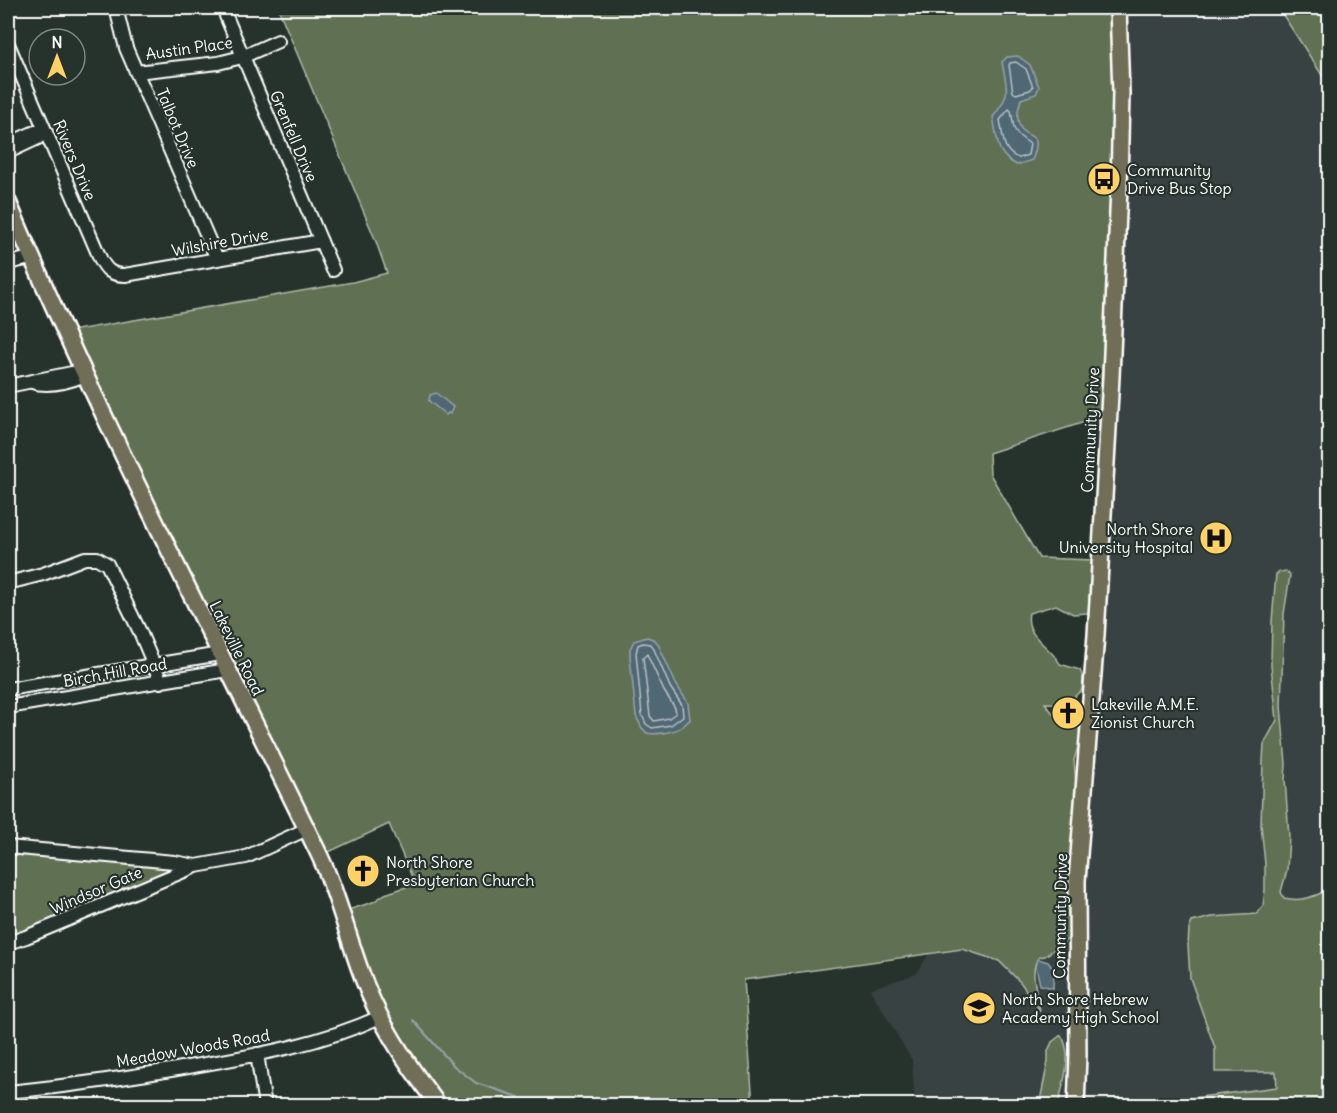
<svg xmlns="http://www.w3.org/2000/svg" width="1337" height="1113" viewBox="0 0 1337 1113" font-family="Delius,sans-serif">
  <rect width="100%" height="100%" fill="#26332d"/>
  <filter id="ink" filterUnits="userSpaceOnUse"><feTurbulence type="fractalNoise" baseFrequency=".0167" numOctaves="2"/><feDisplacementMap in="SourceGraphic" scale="12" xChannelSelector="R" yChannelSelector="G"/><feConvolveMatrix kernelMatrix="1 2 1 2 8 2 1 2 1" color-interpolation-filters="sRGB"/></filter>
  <g filter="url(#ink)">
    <path fill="#374242" d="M1115,8H1245L1283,15L1329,86V907L1213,917L1276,1072L1278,1088L1138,1106L915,1105L912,1060L870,989L916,974L929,954L1076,933L1104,549Z"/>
    <path fill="#617152" stroke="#b0b8a8" stroke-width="1.5" d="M278,8H1115L1108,420H1091L989,453L990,474L1039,558L1093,560L1088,613L1073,614L1056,605L1029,613C1024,637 1051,646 1060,664L1080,670L1083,678L1082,690L1075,696V704L1045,703C1053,714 1058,721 1072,720L1083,730L1074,760L1080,834L1076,933L1045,956L1039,957C1028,971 1038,994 1040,1011L1021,983L999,961L962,949L744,980L753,1105H439L397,1050L342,912L373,902L385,894L415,884L389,824L320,856L65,332L353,282L387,273L375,239Z
      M1245,8H1329V86L1283,15Z
      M1280,572H1286L1290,575L1284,614L1281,706L1286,764L1285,779L1289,837L1287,870L1281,892L1284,898C1302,902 1314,897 1329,889V1105H1138L1277,1087L1276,1072H1215V1048L1190,978L1188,945L1189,929L1192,922L1212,917L1257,914L1263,906L1265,890V864L1261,825L1263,761L1264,744L1277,720L1271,665L1272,621L1276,574Z
      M8,847L196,866L8,943Z
      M1061,1035C1074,1055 1063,1083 1058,1105H1044L1041,1096L1048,1061V1051L1052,1042Z"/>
    <path fill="#4f6773" stroke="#95a4ab" stroke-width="1.5" d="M1018,56L1030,65L1039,87L1036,94L1021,99C1019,107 1016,115 1019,124C1024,142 1045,128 1032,160L1017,165C995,155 998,139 993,117C1012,93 1007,90 1002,62L1007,57Z
      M436,393L453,407L450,414L448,413L446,415L429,401L430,395Z
      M647,637L655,640L658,644L676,684L688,703L690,720C687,721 686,724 683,726C675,732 657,735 647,733L642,728L636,716L630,657V649L634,641Z
      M1038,959L1048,962L1054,970L1053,988L1040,985L1036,967Z"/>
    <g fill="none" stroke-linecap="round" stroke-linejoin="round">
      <path stroke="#b9c2c7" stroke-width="1.5" d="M1016,62L1026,69L1033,87L1030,90L1016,94L1013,92L1009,65L1010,63Z
        M1009,109L1011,111L1014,128L1018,135L1030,144L1028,155L1019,158C1002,153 1003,135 1000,120Z
        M643,643L650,644L653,647L670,687L682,705L683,716L671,725L652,728L646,724L642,715L636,653L638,645Z
        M647,654L664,691L675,708L676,713L669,718L654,721L650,716L643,658Z"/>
      <path stroke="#95a4ab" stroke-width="2" d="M413,1020L454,1066L476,1083L519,1097"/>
      <g stroke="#fff" stroke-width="16">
        <path id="minor" d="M116,8L126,48L217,259
          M226,16L333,270
          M8,44L100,258C106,270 111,275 125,275L321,241
          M136,72L218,63L242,57L278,41
          M8,144L35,132H44L38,138L8,152
          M8,263L31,258
          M8,386L72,373L85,375C68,382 49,387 32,382
          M8,583L43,574L85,558H97L107,564L140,632L161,682
          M8,689L220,654
          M8,707L227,670
          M8,847L174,862L196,866L26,937L8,943
          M196,866L246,857L307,829
          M257,1054L265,1106
          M8,1092C70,1086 132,1077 194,1066C257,1055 321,1044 380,1017"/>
      </g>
      <g stroke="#fff" stroke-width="20">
        <path id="major" d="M8,202C101,422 212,634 316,848C335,886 345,927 359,967C377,1020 405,1062 439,1106
          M1076,1106L1078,1056L1077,881L1096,635L1111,377L1119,188L1121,93L1118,8"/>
      </g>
      <use href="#minor" stroke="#26332d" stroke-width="12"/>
      <use href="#major" stroke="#716e59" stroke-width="15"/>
    </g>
  </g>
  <defs>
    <g id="bus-disc" transform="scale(1.725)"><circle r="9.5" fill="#ffd166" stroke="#26332d"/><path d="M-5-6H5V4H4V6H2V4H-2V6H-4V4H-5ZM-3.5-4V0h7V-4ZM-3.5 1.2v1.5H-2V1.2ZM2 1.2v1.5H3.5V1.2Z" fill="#111"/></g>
    <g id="hospital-disc" transform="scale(1.725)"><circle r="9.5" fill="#ffd166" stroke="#26332d"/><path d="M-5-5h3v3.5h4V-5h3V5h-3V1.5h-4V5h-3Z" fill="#111"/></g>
    <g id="church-disc" transform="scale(1.725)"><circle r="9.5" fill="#ffd166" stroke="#26332d"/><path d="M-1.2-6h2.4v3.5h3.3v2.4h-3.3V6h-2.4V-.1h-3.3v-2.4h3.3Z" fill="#111"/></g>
    <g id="school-disc" transform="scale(1.725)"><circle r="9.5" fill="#ffd166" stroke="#26332d"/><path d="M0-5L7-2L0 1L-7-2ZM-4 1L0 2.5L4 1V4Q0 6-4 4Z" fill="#111"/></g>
  </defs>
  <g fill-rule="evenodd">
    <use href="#bus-disc" x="1104" y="179"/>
    <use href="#hospital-disc" x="1216" y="538"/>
    <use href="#church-disc" x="1068" y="713"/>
    <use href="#church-disc" x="363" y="871"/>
    <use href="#school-disc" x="979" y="1008"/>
  </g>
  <g text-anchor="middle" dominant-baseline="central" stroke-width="4.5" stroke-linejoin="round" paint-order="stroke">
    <g font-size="16" fill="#fff" stroke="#26332d">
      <text transform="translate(189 48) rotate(-8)">Austin Place</text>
      <text transform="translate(178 128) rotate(67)">Talbot Drive</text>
      <text transform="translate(294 136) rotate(67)">Grenfell Drive</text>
      <text transform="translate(75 160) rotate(67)">Rivers Drive</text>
      <text transform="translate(220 242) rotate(-10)">Wilshire Drive</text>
      <text transform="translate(1090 430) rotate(-87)">Community Drive</text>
      <text transform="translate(237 648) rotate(64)">Lakeville Road</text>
      <text transform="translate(115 672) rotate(-10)">Birch Hill Road</text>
      <text transform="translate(96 890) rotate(-23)">Windsor Gate</text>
      <text transform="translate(1060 916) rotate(-89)">Community Drive</text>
      <text transform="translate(193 1048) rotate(-10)">Meadow Woods Road</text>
    </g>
    <g font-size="16" fill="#fff" stroke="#26332d" text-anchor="start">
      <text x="1127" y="170">Community<tspan x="1127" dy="18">Drive Bus Stop</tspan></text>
      <text x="1193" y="529" text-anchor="end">North Shore<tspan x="1193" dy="18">University Hospital</tspan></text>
      <text x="1091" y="704">Lakeville A.M.E.<tspan x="1091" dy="18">Zionist Church</tspan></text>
      <text x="386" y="862">North Shore<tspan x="386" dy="18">Presbyterian Church</tspan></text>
      <text x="1002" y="999">North Shore Hebrew<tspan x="1002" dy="18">Academy High School</tspan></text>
    </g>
  </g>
  <rect width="1337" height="1113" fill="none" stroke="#26332d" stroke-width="30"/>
  <rect x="15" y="15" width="1307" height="1083" fill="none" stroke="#fff" stroke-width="2" filter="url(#ink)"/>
  <g transform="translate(57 57)"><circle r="28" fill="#26332d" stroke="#7d8581" stroke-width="1.5"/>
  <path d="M0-4.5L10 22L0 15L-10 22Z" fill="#ffd166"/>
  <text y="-9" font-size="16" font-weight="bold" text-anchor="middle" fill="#ffffff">N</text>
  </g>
</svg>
